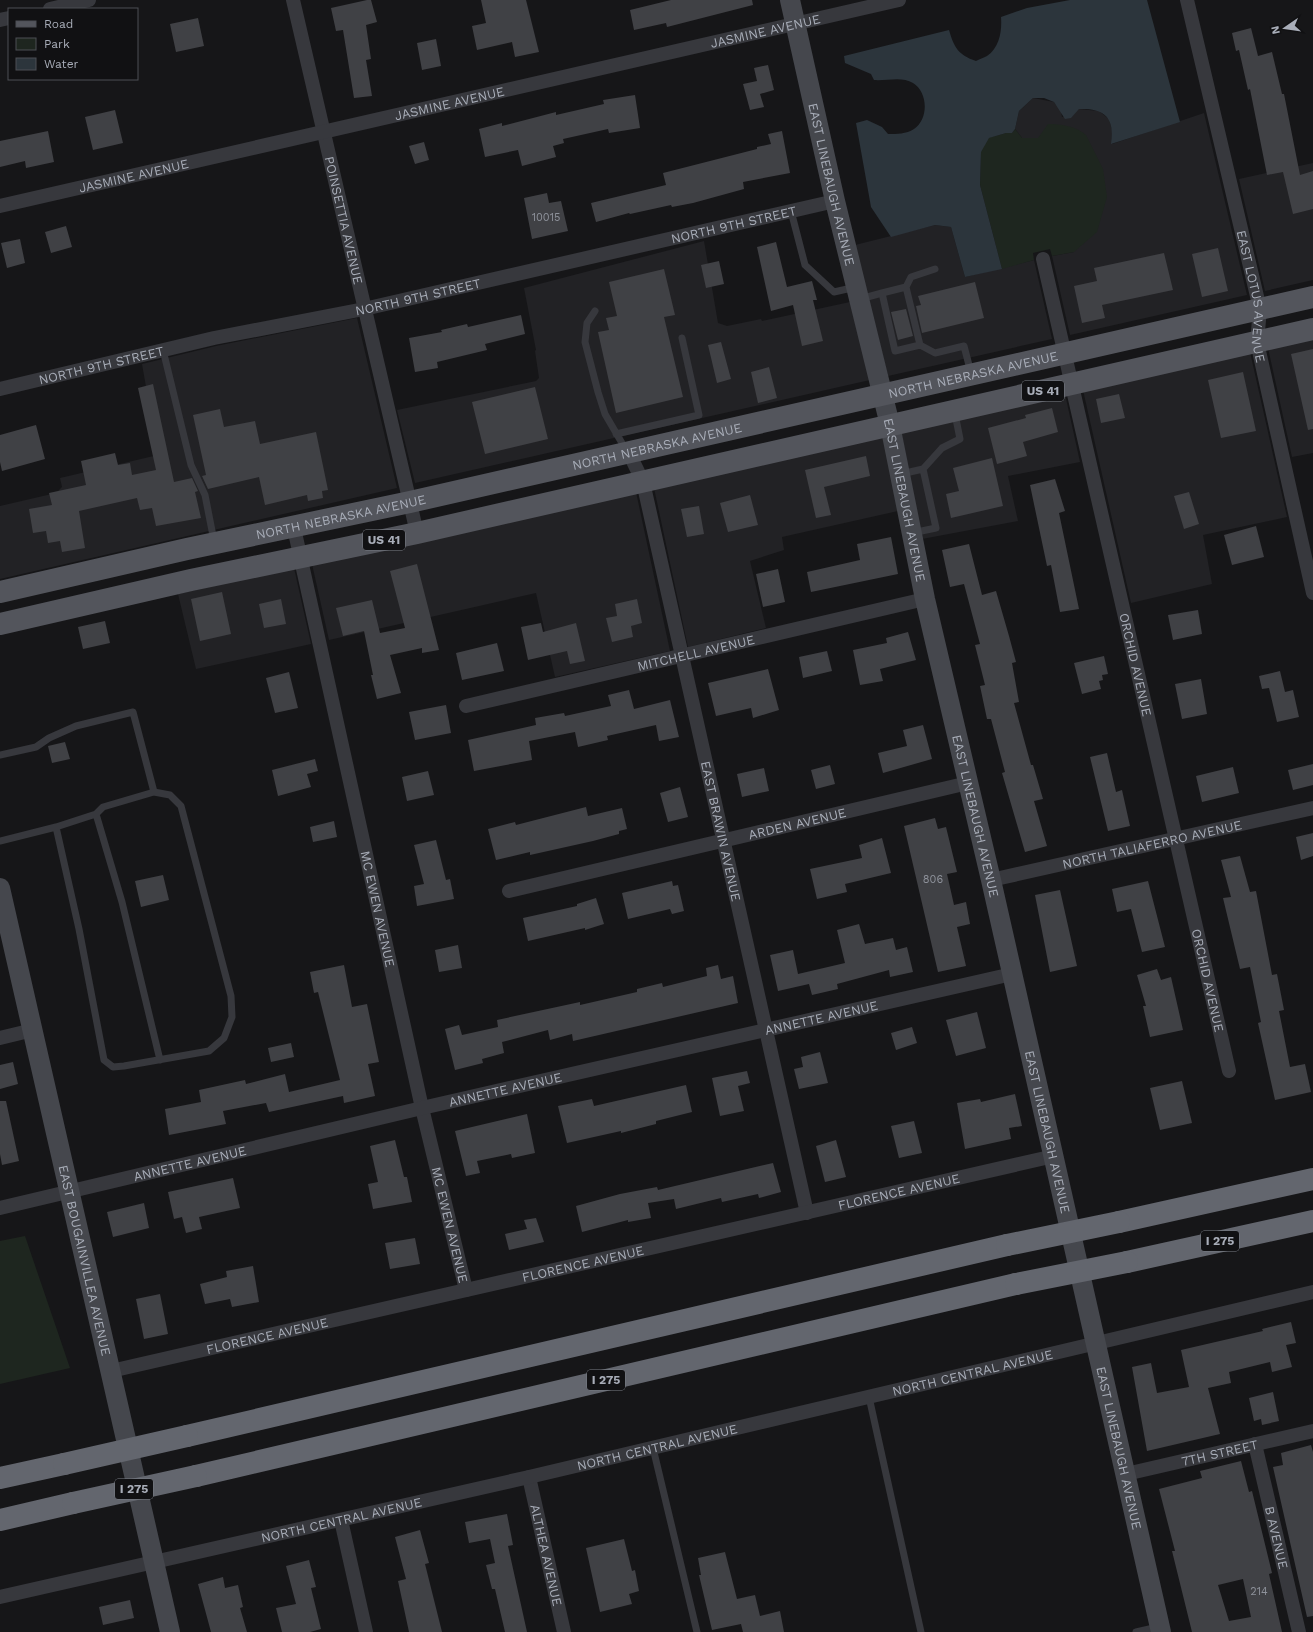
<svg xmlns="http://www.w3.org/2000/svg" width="1313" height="1632" viewBox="0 0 1313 1632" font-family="'Work Sans',sans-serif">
  <rect width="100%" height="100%" fill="#161618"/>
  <path fill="#222225" d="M1033,98L1054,102L1061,110L1062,117L1072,114L1079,109L1099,111L1109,119L1113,133L1112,144L1204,113L1247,295L1070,335L1052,256L1074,252L1038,138H1022L1015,129L1019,111Z
    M1313,163V280L1265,291L1239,179Z
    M935,225L951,227L965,277L1034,260L1052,339L888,376L855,245Z
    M704,241L718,323L727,326L761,319L762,321L850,302L870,380L415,483L397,410L536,381L539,378L535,351L536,350L524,288Z
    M357,318L397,488L0,579V506L56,493L62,487L60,478L158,455L142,364L216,346Z
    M1313,337V453L1292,457L1268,348Z
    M1250,352L1287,517L1203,535L1212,584L1131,603L1083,390Z
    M1065,394L1080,462L1008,476L1018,521L922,539L901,431Z
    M883,436L898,511L782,537L784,550L750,561L766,628L688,647L654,488Z
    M636,492L670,651L555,677L536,593L329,640L312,564Z
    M294,568L311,644L196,669L178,594Z"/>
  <path fill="#1e261f" d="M1048,124C1060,124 1076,126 1086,135L1103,169L1107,197L1097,232L1074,252L1052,256L1050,249L1033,253L1034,260L1002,269L980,185L981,151L988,138L1006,133H1012L1015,129L1022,138H1038Z
    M25,1236L70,1368L0,1384V1241Z"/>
  <path fill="#2c353c" d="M1070,0H1147L1180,122L1111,144C1115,118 1105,108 1079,109L1071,118L1065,119L1054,102L1044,98H1033L1019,111L1015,129L1012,133H1006L989,138L981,152L980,185L1002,269L965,277L951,227L935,225L891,237L871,207L856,123L867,120L882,127L888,134C897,134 906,134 914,129C929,119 928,92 913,83C902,76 887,81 874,80L871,74L845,63L844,56L949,30C954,47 958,55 976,61C979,59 984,58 987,56C1000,47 1002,30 1001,17L1027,8Z"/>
  <path fill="#404145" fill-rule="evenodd" d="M367,0H371L377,22L366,25L371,59L366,60L372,96L354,98L343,30L336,31L331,8Z
    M481,0H526L539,52L515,57L512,42L477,50L472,26L486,23Z
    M671,0H752L753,5L667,27L666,23L634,30L630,10Z
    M198,18L204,46L176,52L170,24Z
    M1251,28L1258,56L1272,52L1282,94H1284L1300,175L1313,171V209L1293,214L1283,172L1267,175L1250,89L1248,90L1239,50L1236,51L1232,33Z
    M436,39L441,66L422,70L417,43Z
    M768,65L774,90L760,94L764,107L750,110L743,84L757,81L754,68Z
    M635,95L640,128L609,133L608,129L563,139L564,143L553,146L556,157L522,166L518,150L485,157L479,129L502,123V126L556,112V115L604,104L603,100Z
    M115,110L123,143L93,150L85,117Z
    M48,131L54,162L26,168L25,161L0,167V141Z
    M782,131L790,173L743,182L744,189L693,203L672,207L671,205L630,214L629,213L596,222L591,203L666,185L663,173L757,149V147L771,144L768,134Z
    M424,142L429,160L415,164L409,146Z
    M547,193L549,203L561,201L568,231L532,239L524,198Z
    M66,226L72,247L51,253L45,232Z
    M20,239L25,263L7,268L1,243Z
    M776,242L787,287L812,281L817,300H813L823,341L802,346L793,305L771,311L757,247Z
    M1218,248L1228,291L1202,297L1192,254Z
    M1164,253L1173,290L1102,305L1105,318L1082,323L1074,286L1097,281L1094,268Z
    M719,261L724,284L706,288L701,265Z
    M664,269L675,315L664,317L683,397L616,413L598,332L609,330L606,318L617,316L609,282Z
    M975,282L984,318L922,333L916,306L921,305L918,296Z
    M906,309L913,336L898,340L891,312Z
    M521,315L525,334L485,344L487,350L437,362L438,368L415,372L409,338L442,332L441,330L467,324L468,327Z
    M721,342L731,379L717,383L708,345Z
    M1313,349V429L1308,430L1291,354Z
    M769,367L777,398L758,403L751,372Z
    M1243,372L1256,431L1221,438L1208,380Z
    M153,384L174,482L192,478L198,491L195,492L201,518L156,526L152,508L140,510L137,498L79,511L85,548L62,552L60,541L48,543L46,531L33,533L29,509L52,505L49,493L86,485L81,461L115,453L118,465L130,463L132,475L156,470L138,388Z
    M535,387L548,439L485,454L472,402Z
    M1119,394L1125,418L1101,423L1096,399Z
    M1052,408L1058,432L1023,442L1027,456L997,464L988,428L1026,418L1025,415Z
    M220,409L224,427L255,421L260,444L316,432L328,490L322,491L323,498L308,501L307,495L265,505L259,477L208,489L202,476L206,475L193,415Z
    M36,425L45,459L2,471L0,462V435Z
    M866,456L870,476L824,487L831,515L816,518L805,470Z
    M992,458L1003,506L951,518L946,494L959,491L953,468Z
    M1055,479L1065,511L1059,513L1079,609L1060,612L1051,565L1047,566L1030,485Z
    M1189,492L1199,524L1184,529L1174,496Z
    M750,495L758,525L728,532L720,503Z
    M699,506L704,534L687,537L681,509Z
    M1256,526L1264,557L1232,565L1224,535Z
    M891,537L898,574L811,592L807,572L860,560L857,544Z
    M969,544L982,595L996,591L1009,636L1016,662L1012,663L1019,702L1014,703L1031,765H1033L1043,799L1034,801L1047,846L1025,852L1002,773L1005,772L991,719H987L980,686L985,685L975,645L980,644L964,584L950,587L942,550Z
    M417,564L439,650L422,653V648L390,655L401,693L377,699L371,675H373L364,631L343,636L336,608L372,600L380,633L405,628L390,571Z
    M778,569L785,602L763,607L756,574Z
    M222,592L231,634L200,641L191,599Z
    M281,599L286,624L264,628L259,604Z
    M637,599L642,623L631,626L633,637L612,642L606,618L617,616L615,604Z
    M1198,610L1202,634L1173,640L1168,615Z
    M105,621L110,643L83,649L78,627Z
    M541,623L543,632L576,623L585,661L570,664L567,651L528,660L521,627Z
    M908,632L916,660L880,669L883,681L860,685L853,650L887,643L886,638Z
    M497,643L504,671L462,680L456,653Z
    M827,651L832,671L803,678L799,657Z
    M1104,656L1108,674L1102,675L1103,680L1099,681L1101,689L1082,694L1074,663Z
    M768,669L779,710L753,718L751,708L716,716L708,683Z
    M1280,671L1285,692L1293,690L1299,717L1277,722L1269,688L1262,689L1259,676Z
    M289,672L298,708L275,713L266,678Z
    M1201,679L1207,714L1182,719L1175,684Z
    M629,690L634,709L670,700L679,737L659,741L656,725L607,736L608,740L578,747L575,732L529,741L532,760L474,771L468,740L536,725L535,718L564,713L565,716L611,706L608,695Z
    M446,705L451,733L415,740L409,712Z
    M923,725L932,759L883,773L878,753L907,746L903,730Z
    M65,742L70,759L52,763L48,746Z
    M1107,753L1116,792L1122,790L1130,826L1108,831L1090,757Z
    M315,759L318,771L307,774L311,787L278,796L272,770Z
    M1313,764V785L1293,790L1288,770Z
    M830,765L835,784L816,789L811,770Z
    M1233,767L1239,793L1202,802L1196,776Z
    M764,768L769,791L742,797L737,774Z
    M428,771L434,795L407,801L402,777Z
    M680,787L688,817L668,822L660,793Z
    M586,807L588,816L622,808L627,829L619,831V834L593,841L530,855V852L496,860L488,829L515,822L516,825Z
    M935,818L938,829L946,827L957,872L947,874L954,905L966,902L970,924L957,927L966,966L938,972L904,826Z
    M334,821L337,837L313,842L310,827Z
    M1313,833V856L1301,860L1296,837Z
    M882,838L891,873L845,884L847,892L817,899L810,869L862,858L859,845Z
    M436,840L446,880L450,879L454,899L417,906L414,886L424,884L414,845Z
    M1240,856L1250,892L1256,891L1272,975L1277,974L1284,1010L1279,1011L1290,1067L1305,1064L1311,1092L1275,1100L1258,1023L1261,1022L1250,967L1240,969L1223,898L1231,897L1221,860Z
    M163,875L169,900L141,907L135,881Z
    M672,881L673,886L678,885L684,911L672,914L670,909L628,919L622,893Z
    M1148,881L1165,947L1142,952L1131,909L1117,912L1112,889Z
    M1060,890L1077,966L1050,972L1035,895Z
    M596,898L604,924L585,930V928L528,941L523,918L577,906V904Z
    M859,924L865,944L893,938L896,950L907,947L913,972L890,977L889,970L837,984L838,989L812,995L809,984L778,991L770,955L793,950L798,974L845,963L837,930Z
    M458,945L462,968L439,972L435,950Z
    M344,965L352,1007L367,1004L379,1062L368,1064L375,1096L344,1103L343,1096L269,1112L266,1103L223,1111L226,1124L169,1135L165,1109L201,1102L199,1090L245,1080L246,1084L285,1074L289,1092L340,1080L318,992L314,993L310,972Z
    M718,965L721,979L733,976L738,1003L573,1041L572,1034L550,1040L548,1030L502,1042L504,1053L482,1059L483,1063L455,1070L445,1029L459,1025L462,1035L498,1027L497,1020L580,1002V1005L637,992V989L662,983L663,987L707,976L706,968Z
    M1157,969L1161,980L1171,977L1183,1030L1150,1037L1143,1006H1146L1137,975Z
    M977,1012L986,1048L956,1056L946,1020Z
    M912,1027L917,1043L896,1050L891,1033Z
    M291,1043L294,1057L271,1062L268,1048Z
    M820,1052L828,1083L799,1089L794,1069L803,1067L801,1057Z
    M13,1062L18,1084L0,1089V1065Z
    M747,1071L750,1083L738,1086L744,1111L720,1116L712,1078Z
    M1182,1081L1192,1123L1160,1130L1150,1088Z
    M686,1085L692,1112L656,1121V1124L621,1133V1131L567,1143L558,1106L592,1099L594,1106Z
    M1015,1094L1022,1126L1009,1128L1011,1139L965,1149L957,1103L980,1099L981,1102Z
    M0,1101H6L19,1161L2,1165L0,1154Z
    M527,1114L535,1153L512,1158L511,1154L477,1161L480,1173L466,1176L455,1131Z
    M914,1121L922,1153L899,1158L891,1126Z
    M395,1140L404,1177H407L412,1202L373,1209L368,1184L378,1182L370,1146Z
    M836,1140L846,1177L825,1182L816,1146Z
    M773,1163L781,1192L759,1198L758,1194L722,1202L721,1198L676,1209L674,1199L648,1203L651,1218L628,1222V1220L582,1232L576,1206L620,1194L657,1187L658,1190Z
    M233,1178L240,1208L199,1217L202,1229L186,1233L182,1217L174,1219L168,1192Z
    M144,1203L149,1228L113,1237L107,1212Z
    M536,1218L544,1242L509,1250L505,1234L527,1229L524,1220Z
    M415,1238L420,1264L390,1269L385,1243Z
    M253,1266L259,1302L232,1307L230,1299L205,1304L200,1284L227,1277L226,1271Z
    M160,1294L168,1334L144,1339L136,1299Z
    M1291,1322L1296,1343L1286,1345L1292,1367L1272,1372L1270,1362L1229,1372L1231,1383L1208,1388L1220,1434L1147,1451L1132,1367L1151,1363L1157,1393L1189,1387L1181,1350L1263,1331L1262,1329Z
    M1273,1392L1279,1421L1262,1425L1261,1419L1254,1421L1249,1398Z
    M1311,1445L1313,1452V1616L1307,1617L1273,1467L1283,1465L1281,1453Z
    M1241,1461L1249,1492L1252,1491L1272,1573L1269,1574L1282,1632H1192L1172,1551H1175L1159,1489L1202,1478L1200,1471ZM1243,1579L1251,1617L1229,1621L1218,1585Z
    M507,1514L513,1545L508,1546L527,1632H505L495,1589H492L486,1565L495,1563L490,1539L469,1543L465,1522Z
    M420,1530L429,1563L425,1564L442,1632H409L398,1581L406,1579L395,1537Z
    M624,1539L632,1571L635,1570L639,1591L629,1594L632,1604L600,1612L586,1548Z
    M725,1552L737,1599L755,1595L760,1616L780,1611L784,1632H743L741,1624L712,1630L699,1575H701L698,1558Z
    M309,1560L316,1587L311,1588L321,1629L310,1632H282L276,1608L296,1604L286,1566Z
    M223,1577L225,1588L238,1585L243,1607L240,1608L247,1632H211L198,1584Z
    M130,1600L134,1618L103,1625L99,1607Z"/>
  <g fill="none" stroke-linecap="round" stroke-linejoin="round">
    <path stroke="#37383d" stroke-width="7" d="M791,211L805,265L834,292L856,287
      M906,287L911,277L935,269
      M882,293L906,287L920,345
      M860,299L882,293L895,351L920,345L935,353L964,346L971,373
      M595,311L587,323L585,342L598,392L605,414L626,450
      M163,350L191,465L205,495L214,541
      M616,434L699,415L682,338
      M923,469L942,448L960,439L955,414
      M901,474L923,469L936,528L912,533
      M0,755L36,747L49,738L76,726L133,712L154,792
      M96,814L122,902L160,1060
      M0,841L56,827L96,814L103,807L154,792L170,795L181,806L231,996L232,1017L224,1038L209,1051L124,1066L113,1067L104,1060L79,929L56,827
      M869,1397L921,1632
      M653,1448L697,1632
      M1136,1632L1158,1627"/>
    <g stroke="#37383d" stroke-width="14">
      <path id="s1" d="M293,0L417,533"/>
      <path id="s2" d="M1187,0L1260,309L1257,342L1313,593"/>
      <path d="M50,9L89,0"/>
      <path d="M0,20L9,18"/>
      <path id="s3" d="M0,206L899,0"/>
      <path id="s4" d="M1043,259L1229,1071"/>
      <path id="s5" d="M0,389L214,338L364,309L835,201"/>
      <path id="s6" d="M629,453L643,482L807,1213"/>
      <path id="s7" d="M294,528L422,1108L466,1290"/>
      <path id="s8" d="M466,706L925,599"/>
      <path id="s9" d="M991,880L1313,808"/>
      <path id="s10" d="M509,891L968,783"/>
      <path d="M0,1038L33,1030"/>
      <path id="s11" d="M0,1208L422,1108L1012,974"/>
      <path id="s12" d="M111,1371L1054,1156"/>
      <path id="s13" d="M1255,1444L1299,1632"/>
      <path id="s14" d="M1126,1474L1313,1431"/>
      <path id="s15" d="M529,1477L564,1632"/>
      <path d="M341,1520L366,1632"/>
      <path id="s16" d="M0,1597L529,1477L1313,1292"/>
    </g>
    <g stroke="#45474d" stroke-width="20">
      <path id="s17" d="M790,0L835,201L890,425L925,599L991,880L1161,1632"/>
      <path id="s18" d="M0,888L170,1632"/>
    </g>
    <g stroke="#53555c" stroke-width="22">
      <path id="s19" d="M0,592L187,549L410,502L1313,297"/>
      <path d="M0,624L191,580L417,533L1313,329"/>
    </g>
    <path stroke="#63666e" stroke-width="22" d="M1119,1222L1313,1179
      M1127,1262L1313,1221
      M187,1436L1007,1245
      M196,1476L1016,1284
      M0,1478L64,1464
      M0,1520L73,1503"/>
    <path stroke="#63666e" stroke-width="22" d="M1007,1245L1119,1222
      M1016,1284L1127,1262
      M64,1464L187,1436
      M73,1503L196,1476"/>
  </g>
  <g text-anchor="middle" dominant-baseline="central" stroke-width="4" stroke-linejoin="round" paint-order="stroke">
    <g font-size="11" fill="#8e929b">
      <text x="546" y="217">10015</text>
      <text x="933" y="879">806</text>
      <text x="1259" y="1591">214</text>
    </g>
    <g fill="#111113" stroke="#7b7e86" stroke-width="1">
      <rect x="1022" y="381" width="42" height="20" rx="3"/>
      <rect x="363" y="530" width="42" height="20" rx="3"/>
      <rect x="1201" y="1231" width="38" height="20" rx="3"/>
      <rect x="587" y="1370" width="38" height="20" rx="3"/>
      <rect x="115" y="1479" width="38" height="20" rx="3"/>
    </g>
    <g font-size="12" font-weight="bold" fill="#a8adb8">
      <text x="1043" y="391">US 41</text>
      <text x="384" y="540">US 41</text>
      <text x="1220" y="1241">I 275</text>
      <text x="606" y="1380">I 275</text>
      <text x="134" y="1489">I 275</text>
    </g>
    <g font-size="13" fill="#a8adb8" stroke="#111113">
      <text stroke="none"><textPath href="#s3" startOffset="785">JASMINE AVENUE</textPath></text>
      <text stroke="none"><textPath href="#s3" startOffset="461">JASMINE AVENUE</textPath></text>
      <text stroke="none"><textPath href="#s3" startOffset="137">JASMINE AVENUE</textPath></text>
      <text stroke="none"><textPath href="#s17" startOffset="189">EAST LINEBAUGH AVENUE</textPath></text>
      <text stroke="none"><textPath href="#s1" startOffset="226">POINSETTIA AVENUE</textPath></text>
      <text stroke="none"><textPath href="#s5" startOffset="752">NORTH 9TH STREET</textPath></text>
      <text stroke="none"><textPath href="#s5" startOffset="428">NORTH 9TH STREET</textPath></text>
      <text stroke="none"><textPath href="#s2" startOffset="304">EAST LOTUS AVENUE</textPath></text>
      <text stroke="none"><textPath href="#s5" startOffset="104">NORTH 9TH STREET</textPath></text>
      <text stroke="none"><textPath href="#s19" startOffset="997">NORTH NEBRASKA AVENUE</textPath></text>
      <text stroke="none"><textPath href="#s19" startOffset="673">NORTH NEBRASKA AVENUE</textPath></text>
      <text stroke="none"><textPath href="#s17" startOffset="513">EAST LINEBAUGH AVENUE</textPath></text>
      <text stroke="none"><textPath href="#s19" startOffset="349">NORTH NEBRASKA AVENUE</textPath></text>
      <text stroke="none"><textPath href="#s8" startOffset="236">MITCHELL AVENUE</textPath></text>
      <text stroke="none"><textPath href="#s4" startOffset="416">ORCHID AVENUE</textPath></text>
      <text stroke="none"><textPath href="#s17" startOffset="837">EAST LINEBAUGH AVENUE</textPath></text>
      <text stroke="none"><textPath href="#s10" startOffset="296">ARDEN AVENUE</textPath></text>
      <text stroke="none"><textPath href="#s6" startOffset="390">EAST BRAWIN AVENUE</textPath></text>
      <text stroke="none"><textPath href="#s9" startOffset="165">NORTH TALIAFERRO AVENUE</textPath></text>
      <text stroke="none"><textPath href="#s7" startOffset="390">MC EWEN AVENUE</textPath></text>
      <text stroke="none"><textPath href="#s4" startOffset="740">ORCHID AVENUE</textPath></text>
      <text stroke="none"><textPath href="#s11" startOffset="843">ANNETTE AVENUE</textPath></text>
      <text stroke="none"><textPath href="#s11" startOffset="519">ANNETTE AVENUE</textPath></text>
      <text stroke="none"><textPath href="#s17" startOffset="1161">EAST LINEBAUGH AVENUE</textPath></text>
      <text stroke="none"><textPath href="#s11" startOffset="195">ANNETTE AVENUE</textPath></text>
      <text stroke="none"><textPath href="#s12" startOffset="808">FLORENCE AVENUE</textPath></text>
      <text stroke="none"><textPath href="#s7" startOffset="714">MC EWEN AVENUE</textPath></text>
      <text stroke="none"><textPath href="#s18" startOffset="382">EAST BOUGAINVILLEA AVENUE</textPath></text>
      <text stroke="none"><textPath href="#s12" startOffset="484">FLORENCE AVENUE</textPath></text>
      <text stroke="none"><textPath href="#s12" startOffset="160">FLORENCE AVENUE</textPath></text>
      <text stroke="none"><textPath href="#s16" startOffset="998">NORTH CENTRAL AVENUE</textPath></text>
      <text stroke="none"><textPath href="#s16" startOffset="674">NORTH CENTRAL AVENUE</textPath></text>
      <text stroke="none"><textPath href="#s17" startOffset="1485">EAST LINEBAUGH AVENUE</textPath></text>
      <text stroke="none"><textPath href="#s14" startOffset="96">7TH STREET</textPath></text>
      <text stroke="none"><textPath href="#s16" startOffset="350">NORTH CENTRAL AVENUE</textPath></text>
      <text stroke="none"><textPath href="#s13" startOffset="96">B AVENUE</textPath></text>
      <text stroke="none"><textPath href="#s15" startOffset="80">ALTHEA AVENUE</textPath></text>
    </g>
  </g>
  <rect x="8" y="8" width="130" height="72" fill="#111113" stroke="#4d4f55"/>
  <rect x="16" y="21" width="20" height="6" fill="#53555c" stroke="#4d4f55"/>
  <text x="44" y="28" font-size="12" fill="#a8adb8">Road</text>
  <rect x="16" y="38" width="20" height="12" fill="#1e261f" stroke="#4d4f55"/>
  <text x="44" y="48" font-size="12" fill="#a8adb8">Park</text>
  <rect x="16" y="58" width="20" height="12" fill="#2c353c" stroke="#4d4f55"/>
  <text x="44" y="68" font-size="12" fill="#a8adb8">Water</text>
  <g transform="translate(1285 28) rotate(257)" stroke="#111113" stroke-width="3" paint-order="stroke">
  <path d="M0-3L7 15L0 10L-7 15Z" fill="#a8adb8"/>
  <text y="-6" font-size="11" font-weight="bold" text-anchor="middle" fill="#a8adb8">N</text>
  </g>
</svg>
